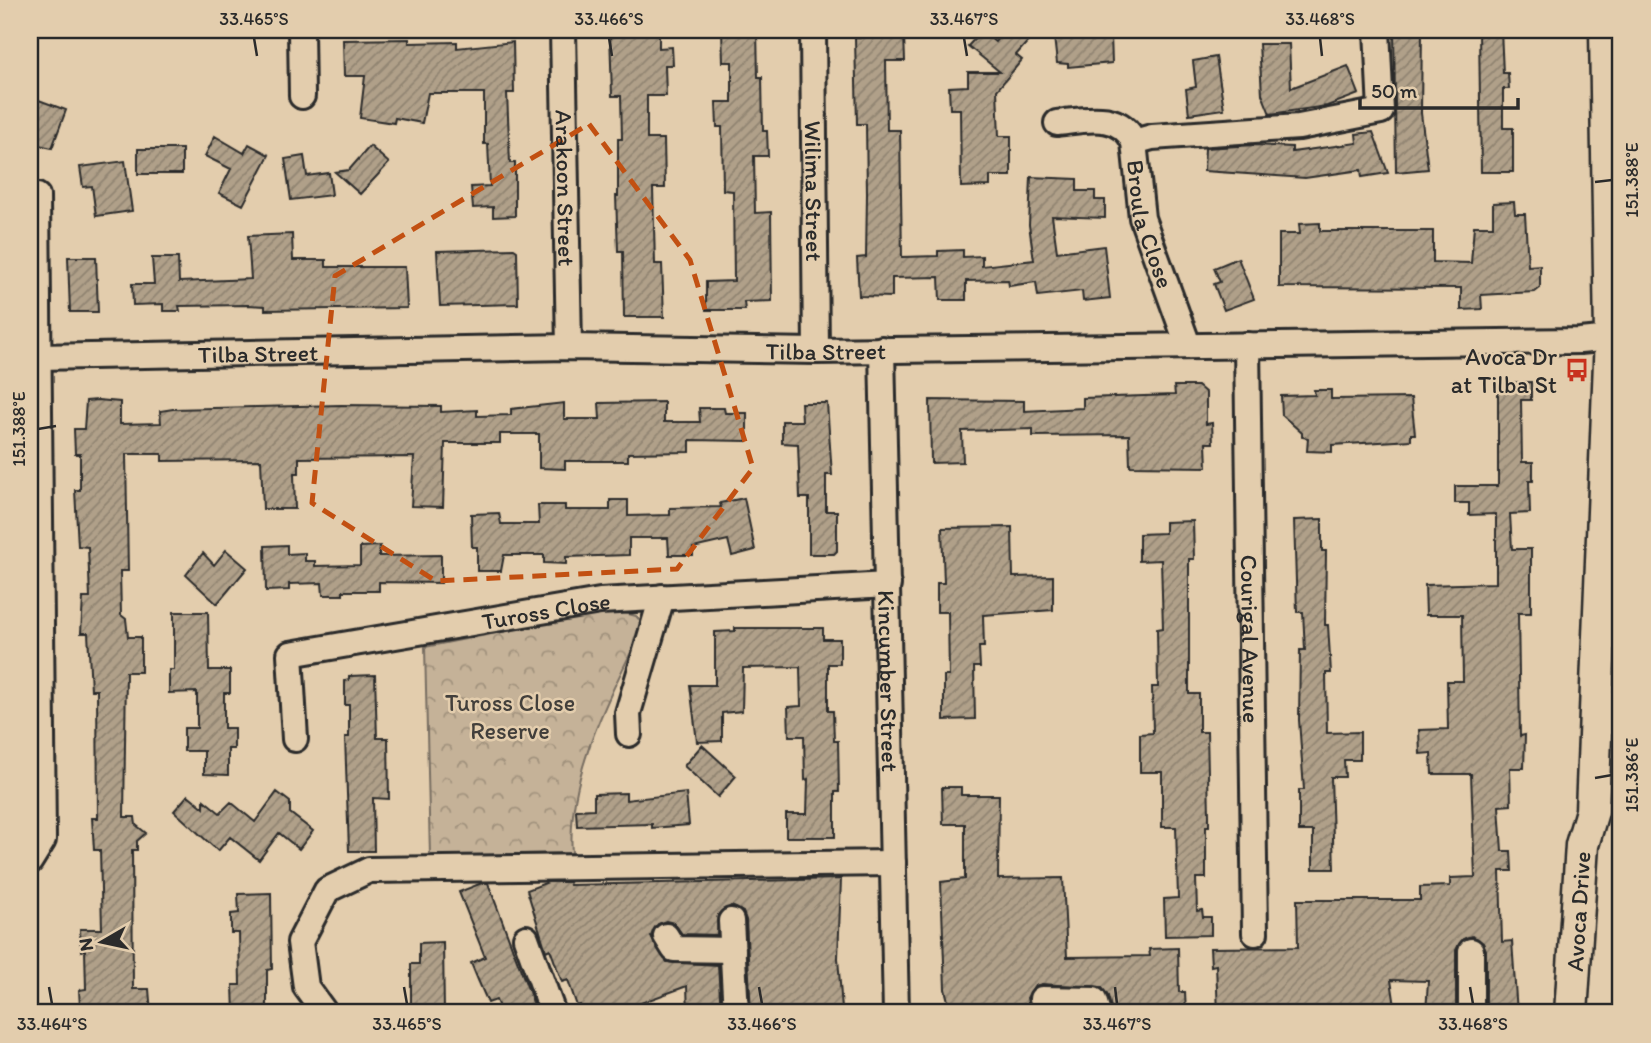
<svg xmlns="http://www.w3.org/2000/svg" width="1651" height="1043" viewBox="0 0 1651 1043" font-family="Itim,sans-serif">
  <defs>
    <pattern id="park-crowns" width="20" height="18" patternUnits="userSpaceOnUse" patternTransform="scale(1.75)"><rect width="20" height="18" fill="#c5b298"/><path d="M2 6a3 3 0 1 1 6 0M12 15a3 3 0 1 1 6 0" fill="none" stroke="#a0917c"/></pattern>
    <pattern id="building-hatch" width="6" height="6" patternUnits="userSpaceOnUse" patternTransform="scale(1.75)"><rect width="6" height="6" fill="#b0a089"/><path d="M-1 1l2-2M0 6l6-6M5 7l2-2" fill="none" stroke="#8f8370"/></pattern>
  </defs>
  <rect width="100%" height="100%" fill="#e3cdad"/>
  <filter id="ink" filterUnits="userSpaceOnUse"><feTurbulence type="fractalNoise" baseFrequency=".0143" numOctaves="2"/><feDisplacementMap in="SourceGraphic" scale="14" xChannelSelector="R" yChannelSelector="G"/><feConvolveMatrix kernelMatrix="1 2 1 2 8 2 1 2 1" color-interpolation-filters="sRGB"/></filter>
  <g filter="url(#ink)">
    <path fill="url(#park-crowns)" stroke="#786e62" stroke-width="2" d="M613,610L636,616L644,626C611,693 566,776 572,853L430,856L425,647Z"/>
    <path fill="url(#building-hatch)" stroke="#2b2b2b" stroke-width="2" d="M614,30H659V48L672,47L673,65H665L666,96H647V139H664L665,188H653L655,264H662L664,317H624L623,251H618L616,196H618V139H622L621,96H612L610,32Z
      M722,30H757L758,77H762L763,131H767L768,156H754L755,213L771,212L772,301L744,302L745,310H706V282L734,281L733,191L723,190L722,127H717L716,102H732V62H723Z
      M860,30H882L883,36L904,35L905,61H886L887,130H900L902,257L938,256V251L963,250V257L982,256V266L1034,260L1029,225L1031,177L1077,179V191H1095V200H1105V218L1052,216L1057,252L1104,246L1110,298L1083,301L1082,291L1038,296L1036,282L1009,286L1008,280L966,281V300H940L939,277L892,278V297L859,296L857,258L866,257L867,194L866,124H857L855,38H860Z
      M1004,30H1038L1016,55L1022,60L997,90L999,136H1011V176H990V186L961,187L960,109H950L949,87L968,86V72H1000L968,46L982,31L995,42Z
      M1394,30H1422L1421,113L1428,169L1396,172Z
      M1479,30H1501L1503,73H1508L1509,89H1503V128H1513V172H1481Z
      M1111,35L1112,63L1068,67V64L1057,63L1054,37Z
      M409,39V43L457,42V48L513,42L514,93H507L510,163H515V216L493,217V207L473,208L471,187L490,186L488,144H484V93H428L422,123L395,118L394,123L360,118L365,76H344L343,40Z
      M1259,44H1289L1291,88L1348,66L1359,94L1327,106L1270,114L1262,94Z
      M1216,57L1224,109L1189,114L1186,89L1196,87L1193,61Z
      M36,99L66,110L52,148L30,143V116Z
      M1373,132L1388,173L1362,177L1361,170L1305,178L1204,171L1205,148L1255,145L1292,147V152L1357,143L1356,134Z
      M215,136L244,153L249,144L269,155L243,205L219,193L231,169L205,156Z
      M370,146L389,163L360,194L335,172L349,170Z
      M138,149H182V174H138Z
      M304,156L307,176L329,173L332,195L291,200L285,159Z
      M125,161L132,211L96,216L92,186L83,187L80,167Z
      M1514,202L1515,214H1525L1528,266L1540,265V288L1535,292L1481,295L1482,309L1461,310V288L1279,287V234H1300L1299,224L1320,223V231H1433V262L1471,263L1474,226H1493V203Z
      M292,234L293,260H326V267H405L407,308L265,310V306L248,305L179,306L180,311H163V304L133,305L132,284H154L152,258H178L179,282L251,279L248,236Z
      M514,249L517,251L518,304L440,306L437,251Z
      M68,257H96L98,312H70Z
      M1238,258L1254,299L1224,310L1214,284L1220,282L1214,268Z
      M1531,382V400H1521L1522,462H1533V481H1529L1530,513L1510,514L1512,549H1531V613H1518L1520,736L1525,735L1524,768H1510L1511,805L1499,806L1502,851H1511L1512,871H1500L1502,942L1512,941L1517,1013H1486V950L1483,943L1472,936L1463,939L1456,950V1013H1426L1428,981L1391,980L1396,1013H1218L1216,965L1211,966L1210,948L1298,947L1297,900H1420V887L1450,886V878L1475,877L1471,774H1432L1431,753L1420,754L1419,730L1448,729L1447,681H1463L1462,615H1426L1425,585L1496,583V514L1469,515V503H1455V486H1498V383Z
      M1174,386H1198L1206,393V424L1212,423L1213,443H1206L1207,467L1130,466L1129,435L1033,436V429L962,431L963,462L931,463L930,400L1024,401V411L1083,408V398L1175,395Z
      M1314,390H1331V399L1411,398L1415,434H1411V440L1332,445V452L1307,451L1308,438L1302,437V433L1282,415L1281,396L1315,395Z
      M98,400L120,402V424L161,423L160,411L173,409L341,405L441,406V412L477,410V416L511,415V409L564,403V419H600L599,403L664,402V422H700L699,408H724L725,413H747V441L690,440V452L628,453V461H565V469L539,468V434H500V443H445L443,507L411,506L414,457L299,458V473H294L295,509H263L261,460L162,461V454H126L128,571H120L121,615L126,619L128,637H141V672H126L124,817H135L136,825L146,833L137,841V850H132L133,989H149L151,1013H93V1007H80L79,990L86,989L85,950L81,951L80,929H102L100,850H94L92,818H98L97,690H91L88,633H81L83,598H90L88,547L78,546L75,490H80V454H75L74,429H84L86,401Z
      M801,403H827L832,475H826V511H837V551L834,554H809V498H800L798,444L782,443V421H802Z
      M744,498L755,550L732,556L728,540L693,548V555H669L668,538H629V555L566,557V564L544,563V555H504L501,571H477V547H472L471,514L499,513L501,524H539L538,505H565V510H610V500H628V516L670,515V508L721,507L720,503Z
      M1322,519V551H1326L1325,625H1328L1331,673H1326L1327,733L1360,732V760H1344L1345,777H1331L1334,869H1313V831H1299V790H1304L1299,720L1300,650H1305L1303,612H1297L1294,520Z
      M1193,521L1194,559H1189V694H1199V732H1207L1209,815V826H1206V878H1196L1197,911L1202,910L1203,917H1211V935L1165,936L1164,899L1178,898L1176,827H1162V772H1140V734L1153,733L1152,687H1158L1157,629L1163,628L1161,560L1139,561V534L1165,533V522Z
      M1012,527L1013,577L1053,576V610L983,615L984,647H979L980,667H974L975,719L944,720V676H949L948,612H937V583H944L942,528Z
      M287,545V554L305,553V561H315V566L360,565V547L380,546L379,556L441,555V583L379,582V591H343V595H323L322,583L289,584V590L266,591L265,546Z
      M226,550L247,568L217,604L186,575L203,553L214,565Z
      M174,612H208L209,670H230V693H224V728H234V749H228V775L204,774V751H184V728H197V692L169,693V670H174Z
      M735,628H823V639H840V664H828V711H833L834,741H838L839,792H835V837H786V814H807L808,779L805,780L804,736H789L788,707L801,706L800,667L743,668L742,711L722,713V741L697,742L690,685H715V632L735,631Z
      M375,675L377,738H388L389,799L373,798L374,851H349L345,737H349V705H345V681L349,680V676Z
      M702,745L736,776L718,797L684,766Z
      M942,787H961V795H999L998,879L1063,878L1067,957L1150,956L1149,949L1178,948L1179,992H1185L1186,1013H1112L1108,996L1102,988L1042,984L1034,986L1027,998L1029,1007L1039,1013H951L945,989L941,882L965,879V824H943Z
      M277,792L290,802V813L313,831L299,849L279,833L259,860L230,837L218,851L174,811L188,795L204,808V800L220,813L231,802L255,822Z
      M626,793V800L686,793L689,825L652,828V824L577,826L576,810L594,809V794Z
      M841,879L838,958L842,1009L838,1010V1013H751L746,920L743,912L731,906L718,915L717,935L682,934L674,923L666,921L658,924L651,936L667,962L718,965L721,1013H688L687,986L627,1008L629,1013H584L580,1005L577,1006L568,980L562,982L550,949L546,951L527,890L548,882H569L570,885Z
      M482,883H488L537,1013H501L496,1000L488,1003L478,980L471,963L485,957L459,892Z
      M271,893L272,969L267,970V1013H234L233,985H240L239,933H231V914L239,913L238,894Z
      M443,942L444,1013H411V964H419V943Z"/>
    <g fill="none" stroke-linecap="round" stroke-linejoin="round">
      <g stroke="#2b2b2b" stroke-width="30">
        <g id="minor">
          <path d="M301,30L302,96"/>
          <path id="s1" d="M563,30L569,347"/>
          <path id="s2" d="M813,30L816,351"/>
          <path id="s3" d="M1057,123C1085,120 1120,111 1134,142L1142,218L1188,345"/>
          <path d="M1134,142L1152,137L1299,127L1381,111L1377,30"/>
          <path id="s4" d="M1247,345L1255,933"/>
          <path id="s5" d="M882,349L896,1013"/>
          <path id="s6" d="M38,357L569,347L816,351L1580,341L1621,337"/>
          <path d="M629,734L628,713L662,597"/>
          <path id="s7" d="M295,739L290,654L600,601L888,585"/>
          <path d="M30,861L43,840L37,196"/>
          <path d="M731,921L736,1013"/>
          <path d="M666,936L674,949L733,950"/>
          <path d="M526,938L553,1013"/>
          <path d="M1471,951V1013"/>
          <path d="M1042,999L1094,1000L1098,1013"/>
          <path d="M325,1013L306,987L300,942L327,890L369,870L893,863"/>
        </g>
      </g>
      <g stroke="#2b2b2b" stroke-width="37">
        <g id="major">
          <path id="s8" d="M1571,1013L1582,845L1592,811L1611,337L1606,30"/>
        </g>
      </g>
      <use href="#minor" stroke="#e3cdad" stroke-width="24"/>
      <use href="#major" stroke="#e3cdad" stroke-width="32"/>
    </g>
  </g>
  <path fill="none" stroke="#c25012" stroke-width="5" stroke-dasharray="14 9" stroke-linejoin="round" d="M589,124L690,260L753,468L677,569L436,581L312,503L335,276Z"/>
  <path fill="none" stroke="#2b2b2b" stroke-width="2.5" d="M254,38L257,56M609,38L612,56M964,38L967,56M1320,38L1322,56M1595,182L1612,180M38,429L56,426M1595,778L1612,775M49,987L52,1004M404,987L407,1004M759,987L762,1004M1115,987L1117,1004M1470,987L1473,1004"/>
  <defs>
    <g id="bus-bare" transform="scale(1.89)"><path d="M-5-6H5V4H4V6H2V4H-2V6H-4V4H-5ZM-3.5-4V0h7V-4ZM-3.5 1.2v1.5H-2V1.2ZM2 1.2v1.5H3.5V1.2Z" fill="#c8321e" stroke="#e3cdad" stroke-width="2.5" paint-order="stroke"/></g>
  </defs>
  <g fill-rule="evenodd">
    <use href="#bus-bare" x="1577" y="370"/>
  </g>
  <g text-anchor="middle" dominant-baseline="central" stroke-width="5" stroke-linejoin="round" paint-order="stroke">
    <g font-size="24" fill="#2b2b2b" stroke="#e3cdad">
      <text stroke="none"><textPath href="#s1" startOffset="158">Arakoon Street</textPath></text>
      <text stroke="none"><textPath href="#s2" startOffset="161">Wilima Street</textPath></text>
      <text stroke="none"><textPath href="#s3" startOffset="170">Broula Close</textPath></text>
      <text stroke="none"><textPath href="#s6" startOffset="788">Tilba Street</textPath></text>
      <text stroke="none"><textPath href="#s6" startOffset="220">Tilba Street</textPath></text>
      <text stroke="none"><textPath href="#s7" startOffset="345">Tuross Close</textPath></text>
      <text stroke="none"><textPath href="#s4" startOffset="294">Courigal Avenue</textPath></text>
      <text stroke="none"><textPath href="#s5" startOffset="332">Kincumber Street</textPath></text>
      <text stroke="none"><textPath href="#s8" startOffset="102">Avoca Drive</textPath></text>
    </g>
    <g font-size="24" fill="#2b2b2b" stroke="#e3cdad" text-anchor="end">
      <text x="1557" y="356">Avoca Dr<tspan x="1557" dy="28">at Tilba St</tspan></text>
    </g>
    <g font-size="24" fill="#423f3b" stroke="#e3cdad">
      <text x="510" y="702">Tuross Close<tspan x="510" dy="28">Reserve</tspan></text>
    </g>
  </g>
  <rect width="1651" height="1043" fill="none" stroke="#e3cdad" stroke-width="77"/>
  <g transform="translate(102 942) rotate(261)" stroke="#e3cdad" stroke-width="5" paint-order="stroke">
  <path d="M0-5L12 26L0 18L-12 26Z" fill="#2b2b2b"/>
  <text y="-10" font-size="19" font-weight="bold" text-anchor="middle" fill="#2b2b2b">N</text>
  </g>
  <path d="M1360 98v10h158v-10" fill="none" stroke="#2b2b2b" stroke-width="3.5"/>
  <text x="1371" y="98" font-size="21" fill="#2b2b2b" stroke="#e3cdad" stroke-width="5" paint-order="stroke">50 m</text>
  <rect x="38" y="38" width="1574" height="966" fill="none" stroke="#2b2b2b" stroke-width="2.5"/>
  <g font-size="18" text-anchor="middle" fill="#2b2b2b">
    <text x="254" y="25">33.465°S</text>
    <text x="609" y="25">33.466°S</text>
    <text x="964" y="25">33.467°S</text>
    <text x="1320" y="25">33.468°S</text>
    <text transform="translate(1632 180) rotate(-90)" y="6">151.388°E</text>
    <text transform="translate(19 429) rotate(-90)" y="6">151.388°E</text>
    <text transform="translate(1632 775) rotate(-90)" y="6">151.386°E</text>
    <text x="52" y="1030">33.464°S</text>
    <text x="407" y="1030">33.465°S</text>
    <text x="762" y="1030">33.466°S</text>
    <text x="1117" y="1030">33.467°S</text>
    <text x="1473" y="1030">33.468°S</text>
  </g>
</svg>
